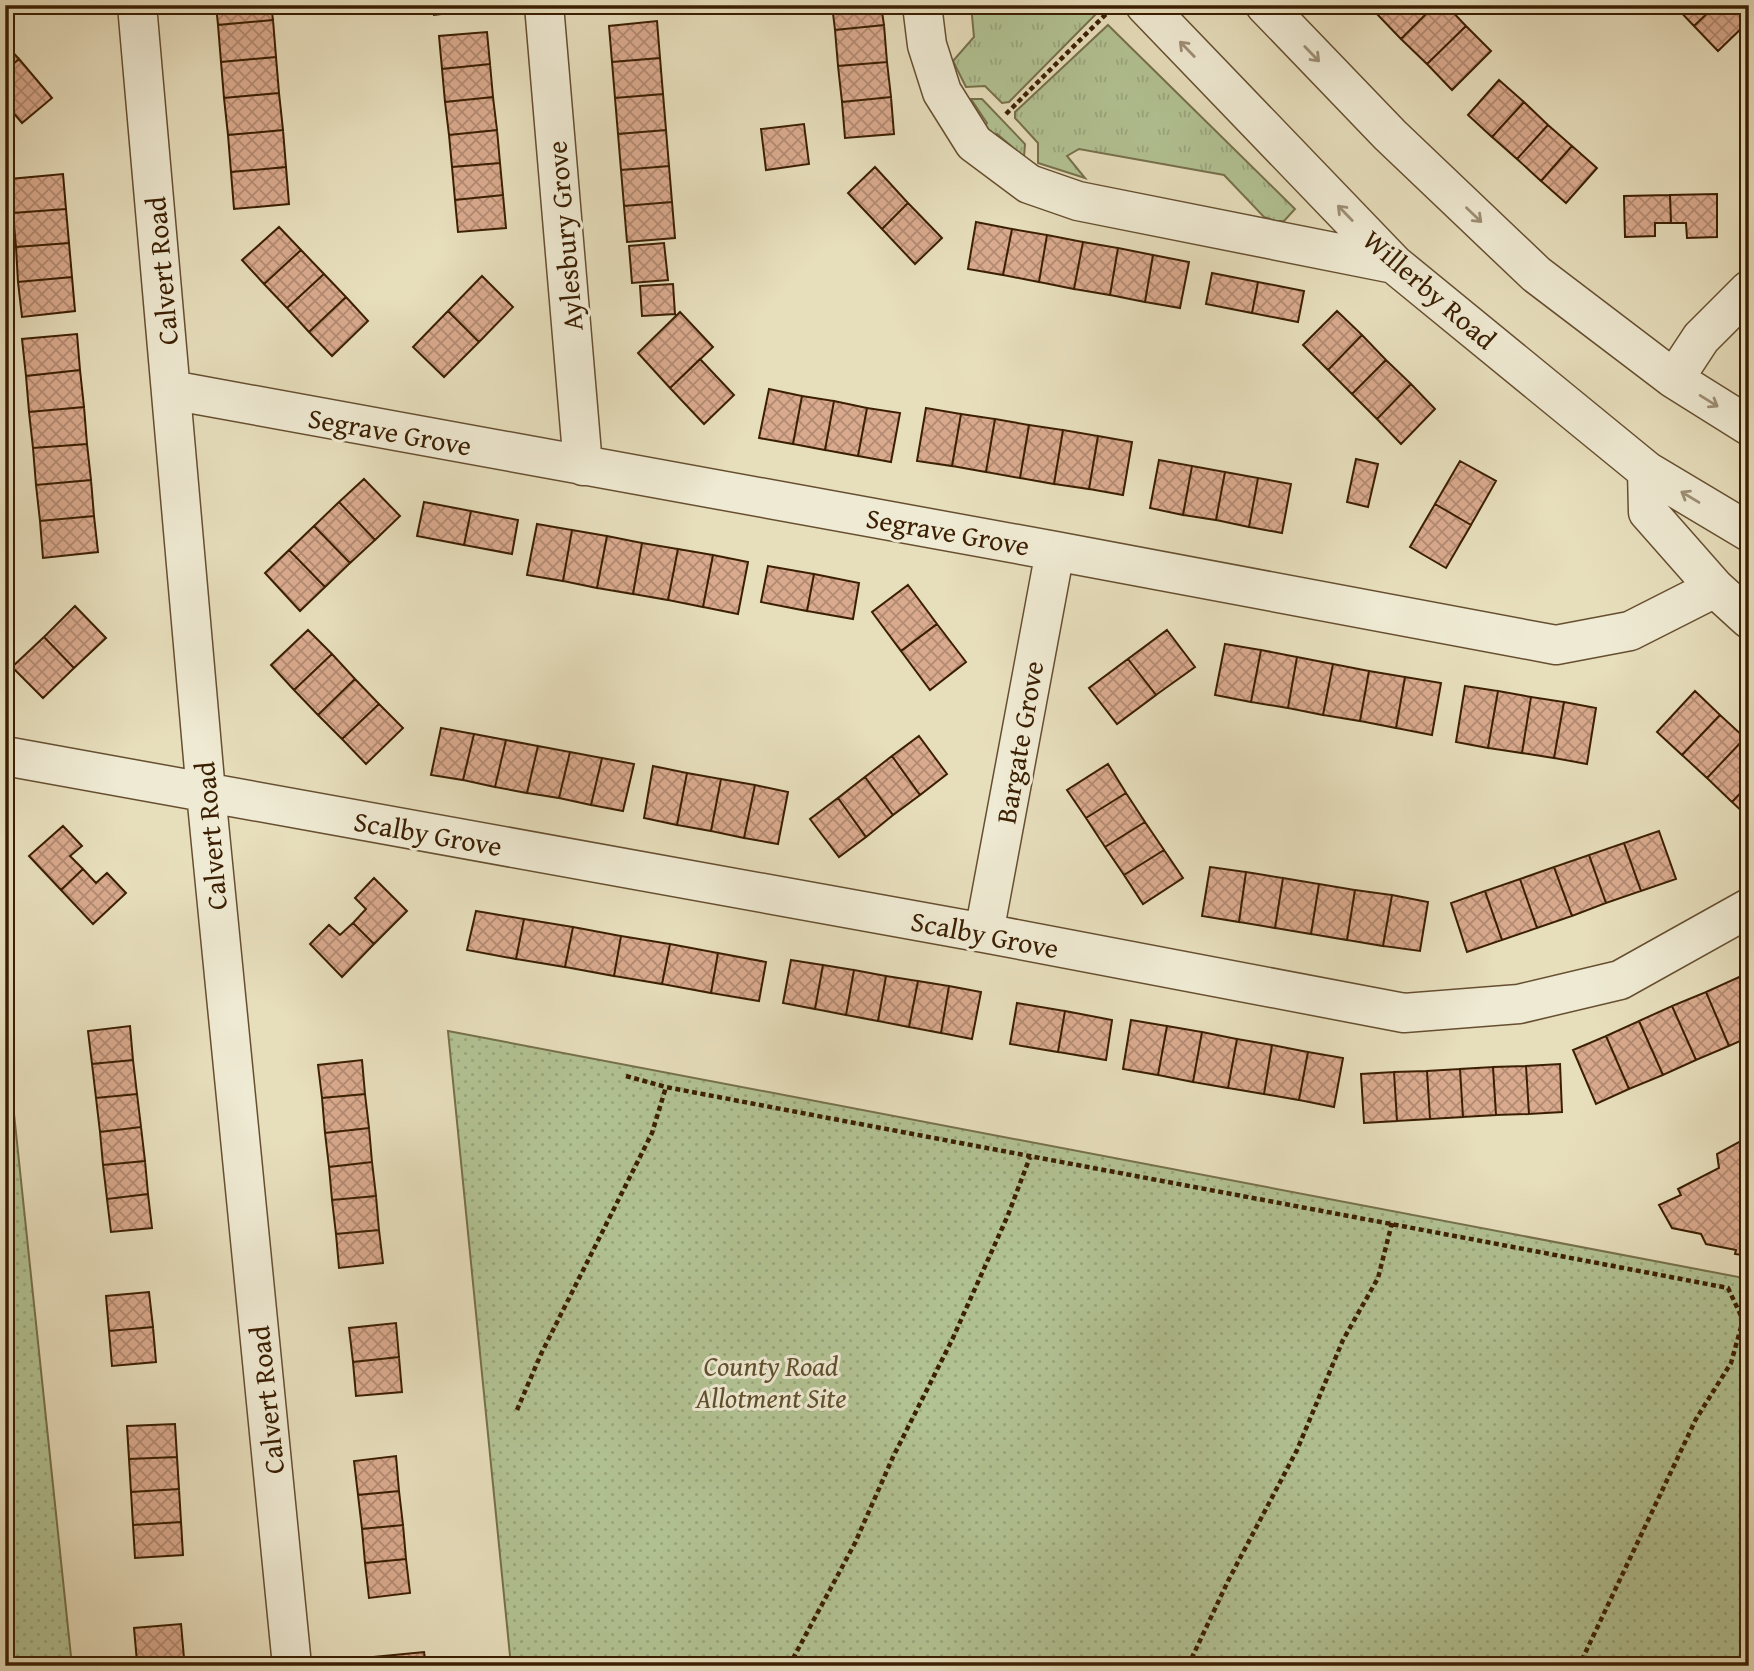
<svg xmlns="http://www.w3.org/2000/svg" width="1754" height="1671" viewBox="0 0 1754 1671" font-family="'Gentium Book Plus',serif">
  <defs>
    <pattern id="grass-tufts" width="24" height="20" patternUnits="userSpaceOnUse" patternTransform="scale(1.75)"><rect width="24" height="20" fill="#b2c293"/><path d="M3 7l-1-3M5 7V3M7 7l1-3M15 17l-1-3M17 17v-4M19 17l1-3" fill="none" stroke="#9aa67d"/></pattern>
    <pattern id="garden-dots" width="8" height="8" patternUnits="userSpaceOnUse" patternTransform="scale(1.75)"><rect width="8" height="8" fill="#b2c293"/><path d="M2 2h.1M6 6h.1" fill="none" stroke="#9aa67d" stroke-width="1.8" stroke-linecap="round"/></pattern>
    <pattern id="building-cross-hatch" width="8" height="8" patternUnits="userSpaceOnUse" patternTransform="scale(1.75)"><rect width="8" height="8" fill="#daaa8e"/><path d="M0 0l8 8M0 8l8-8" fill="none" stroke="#b28a72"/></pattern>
  </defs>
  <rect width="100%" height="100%" fill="#e7debc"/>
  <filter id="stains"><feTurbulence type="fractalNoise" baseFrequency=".00286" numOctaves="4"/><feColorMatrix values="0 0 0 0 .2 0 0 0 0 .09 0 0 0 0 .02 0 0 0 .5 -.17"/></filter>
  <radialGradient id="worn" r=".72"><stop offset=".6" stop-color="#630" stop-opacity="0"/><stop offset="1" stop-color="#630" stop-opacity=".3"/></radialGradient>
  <path fill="url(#grass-tufts)" stroke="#76704a" stroke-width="2" d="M971,5H1086L1095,15L1009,102L1002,103L985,86L966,87L953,61L974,37Z
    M1108,25L1295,209L1284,221H1275L1264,217L1224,175L1079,149L1067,156L1085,178L1038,163V143L1015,118V112Z
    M971,99H982L1025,144L1024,157L997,134L993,136L984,126L987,123Z"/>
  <path fill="url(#garden-dots)" stroke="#76704a" stroke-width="2" d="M5,1028L72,1666H5Z
    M448,1031L1749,1279V1666H511Z"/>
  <path fill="url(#building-cross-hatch)" stroke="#3b1f02" stroke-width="2" d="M216,5H271L273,20L218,25Z
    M433,5H483V9L434,15Z
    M832,5H881L884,25L835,30Z
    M1368,5H1384L1376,13Z
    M1384,5H1435L1401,39L1376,13Z
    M1435,5H1446L1466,26L1427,64L1401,39Z
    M1674,5H1716L1694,26Z
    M1716,5H1747L1749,7V21L1718,51L1694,26Z
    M273,20L276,57L221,62L218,25Z
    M657,21L660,58L612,62L609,26Z
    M884,25L887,62L838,66L835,30Z
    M1466,26L1491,51L1452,90L1427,64Z
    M487,32L490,64L442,69L439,36Z
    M5,44L19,59L5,71Z
    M276,57L279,93L224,98L221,62Z
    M660,58L663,94L615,98L612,62Z
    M19,59L52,98L22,123L5,103V71Z
    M887,62L891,97L842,102L838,66Z
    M490,64L493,97L445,102L442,69Z
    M1499,80L1524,102L1492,137L1468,115Z
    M279,93L283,130L228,135L224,98Z
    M663,94L666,130L618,134L615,98Z
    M493,97L497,130L449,135L445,102Z
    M891,97L894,134L845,138L842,102Z
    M1524,102L1548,125L1517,159L1492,137Z
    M804,124L809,164L766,170L761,129Z
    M1548,125L1572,146L1541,181L1517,159Z
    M283,130L286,167L231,172L228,135Z
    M497,130L500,163L452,167L449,135Z
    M666,130L669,166L621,170L618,134Z
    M1572,146L1597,168L1566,203L1541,181Z
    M500,163L503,195L455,200L452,167Z
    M669,166L672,202L624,206L621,170Z
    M286,167L289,204L234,209L231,172Z
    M875,167L908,203L882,229L848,193Z
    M63,174L66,209L13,213L10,179Z
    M1717,194V237L1687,238L1686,223H1671L1670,195Z
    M503,195L506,228L458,232L455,200Z
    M1670,195L1671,223H1655V236L1625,237L1624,196Z
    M672,202L675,238L627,242L624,206Z
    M908,203L942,238L915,264L882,229Z
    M66,209L69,243L16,247L13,213Z
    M976,222L1012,229L1003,275L968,269Z
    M279,227L301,250L264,284L242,260Z
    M1012,229L1047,235L1039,282L1003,275Z
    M1047,235L1083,242L1074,289L1039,282Z
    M1083,242L1118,248L1110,295L1074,289Z
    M69,243L72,277L18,282L16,247Z
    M664,243L668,280L632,283L629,246Z
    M1118,248L1153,255L1145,302L1110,295Z
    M301,250L324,274L287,308L264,284Z
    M1153,255L1189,262L1180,308L1145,302Z
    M1212,273L1258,282L1252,313L1206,304Z
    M324,274L346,297L309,332L287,308Z
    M482,276L513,307L479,342L448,311Z
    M72,277L75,311L22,317L18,282Z
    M1258,282L1304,291L1298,322L1252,313Z
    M673,284L675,314L642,316L640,286Z
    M346,297L368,321L332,356L309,332Z
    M448,311L479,342L444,377L413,347Z
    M1337,311L1362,335L1328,370L1303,345Z
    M680,312L713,347L670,388L638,353Z
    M77,334L80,370L26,376L22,339Z
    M1362,335L1386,360L1352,394L1328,370Z
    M700,359L734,395L704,424L670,388Z
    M1386,360L1411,384L1377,419L1352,394Z
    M80,370L84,407L29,412L26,376Z
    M1411,384L1435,409L1401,444L1377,419Z
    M769,389L802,396L793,444L759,438Z
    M802,396L834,401L825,450L793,444Z
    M834,401L867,408L858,456L825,450Z
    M84,407L87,444L33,448L29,412Z
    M867,408L900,413L891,462L858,456Z
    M926,408L961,414L952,466L917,461Z
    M961,414L995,419L986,472L952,466Z
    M995,419L1029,425L1020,478L986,472Z
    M1029,425L1063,430L1054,484L1020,478Z
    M1063,430L1098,436L1089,489L1054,484Z
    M1098,436L1132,442L1123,495L1089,489Z
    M87,444L91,480L36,485L33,448Z
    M1356,459L1378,464L1368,507L1347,502Z
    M1159,460L1192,466L1183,515L1150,508Z
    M1460,461L1496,481L1471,525L1435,504Z
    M1192,466L1225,472L1216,520L1183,515Z
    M1225,472L1258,478L1249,527L1216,520Z
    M1258,478L1291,484L1282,533L1249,527Z
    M364,479L400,516L375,540L339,502Z
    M91,480L94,516L40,521L36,485Z
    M339,502L375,540L350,563L314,526Z
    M424,502L471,511L464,545L417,536Z
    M1435,504L1471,525L1446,568L1410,547Z
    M471,511L518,520L512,554L464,545Z
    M94,516L98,552L43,558L40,521Z
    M537,524L572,530L563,581L527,575Z
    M314,526L350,563L325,587L289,550Z
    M572,530L607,536L597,588L563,581Z
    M607,536L642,543L633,594L597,588Z
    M642,543L678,549L668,600L633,594Z
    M678,549L713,555L703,607L668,600Z
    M289,550L325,587L300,611L265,573Z
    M713,555L748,562L738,614L703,607Z
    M768,566L814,574L807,611L761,602Z
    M814,574L859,583L853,619L807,611Z
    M908,585L937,624L901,651L872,612Z
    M75,606L106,638L74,668L44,637Z
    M937,624L966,662L930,690L901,651Z
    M308,630L332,654L294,690L271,665Z
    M1167,630L1195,667L1156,695L1128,659Z
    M44,637L74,668L43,698L12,667Z
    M1225,644L1261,650L1251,702L1215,695Z
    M1261,650L1297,657L1288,708L1251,702Z
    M332,654L355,679L318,715L294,690Z
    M1297,657L1333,664L1323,715L1288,708Z
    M1128,659L1156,695L1117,724L1089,688Z
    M1333,664L1369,671L1360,721L1323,715Z
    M1369,671L1405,677L1396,728L1360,721Z
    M1405,677L1441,683L1432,735L1396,728Z
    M355,679L379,704L342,739L318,715Z
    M1465,686L1498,691L1488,748L1456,742Z
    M1498,691L1531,697L1522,753L1488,748Z
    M1695,691L1720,715L1682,755L1657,732Z
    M1531,697L1564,702L1554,758L1522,753Z
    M1564,702L1596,708L1587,764L1554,758Z
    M379,704L403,728L366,764L342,739Z
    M1720,715L1745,738L1707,778L1682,755Z
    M441,728L474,734L463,780L431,775Z
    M474,734L506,740L495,787L463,780Z
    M919,736L947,774L920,795L892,756Z
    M1745,738L1749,741V784L1732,802L1707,778Z
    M506,740L538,746L527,793L495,787Z
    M538,746L570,752L559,798L527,793Z
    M570,752L602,758L591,805L559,798Z
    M892,756L920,795L893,815L865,777Z
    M602,758L634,764L623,811L591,805Z
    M1108,764L1126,793L1086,818L1067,790Z
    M653,766L687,773L677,825L644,818Z
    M687,773L721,779L711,831L677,825Z
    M865,777L893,815L866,837L838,798Z
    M721,779L755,785L744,838L711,831Z
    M1749,784V818L1732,802Z
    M755,785L788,792L778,844L744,838Z
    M1126,793L1145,822L1105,847L1086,818Z
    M838,798L866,837L839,857L810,819Z
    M1145,822L1164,850L1124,875L1105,847Z
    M63,826L82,846L70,856L83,869L61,890L29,856Z
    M1659,831L1676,879L1641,891L1624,843Z
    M1624,843L1641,891L1606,903L1589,855Z
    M1164,850L1183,878L1143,904L1124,875Z
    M1589,855L1606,903L1572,916L1554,867Z
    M1210,867L1246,872L1239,922L1202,916Z
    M1554,867L1572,916L1537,928L1520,879Z
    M83,869L96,883L107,873L126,893L93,924L61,890Z
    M1246,872L1283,878L1275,928L1239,922Z
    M374,878L407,911L374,944L353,923L366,909L355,898Z
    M1283,878L1319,884L1311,934L1275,928Z
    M1520,879L1537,928L1502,940L1485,891Z
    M1319,884L1355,890L1347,940L1311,934Z
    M1355,890L1392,895L1383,946L1347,940Z
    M1485,891L1502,940L1467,952L1451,903Z
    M1392,895L1428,902L1420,951L1383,946Z
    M476,911L524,919L516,959L467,950Z
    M524,919L573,927L565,967L516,959Z
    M353,923L374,944L342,977L310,944L329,925L340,935Z
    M573,927L621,936L614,976L565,967Z
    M621,936L670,944L662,984L614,976Z
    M670,944L718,953L711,993L662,984Z
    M718,953L766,962L759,1001L711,993Z
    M791,960L823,965L815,1009L783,1003Z
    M823,965L854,970L846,1015L815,1009Z
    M854,970L886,976L878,1021L846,1015Z
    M1749,973V999L1739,977Z
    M886,976L918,981L909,1027L878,1021Z
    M1739,977L1749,999V1037L1729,1046L1706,992Z
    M918,981L949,986L941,1033L909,1027Z
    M949,986L981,992L972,1039L941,1033Z
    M1706,992L1729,1046L1696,1060L1672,1006Z
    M1017,1003L1065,1011L1058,1052L1010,1044Z
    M1672,1006L1696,1060L1663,1075L1639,1021Z
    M1065,1011L1112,1020L1106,1060L1058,1052Z
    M1131,1020L1167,1026L1158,1075L1123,1069Z
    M1639,1021L1663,1075L1629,1089L1606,1036Z
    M130,1026L133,1060L92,1064L88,1031Z
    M1167,1026L1202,1032L1193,1082L1158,1075Z
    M1202,1032L1237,1039L1228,1088L1193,1082Z
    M1606,1036L1629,1089L1596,1104L1573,1050Z
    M1237,1039L1272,1045L1264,1094L1228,1088Z
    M1272,1045L1308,1052L1299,1100L1264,1094Z
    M1308,1052L1343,1058L1334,1107L1299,1100Z
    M133,1060L137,1094L96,1098L92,1064Z
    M362,1060L365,1094L322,1098L318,1065Z
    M1560,1064L1562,1112L1529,1114L1526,1066Z
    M1526,1066L1529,1114L1496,1115L1493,1067Z
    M1493,1067L1496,1115L1463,1117L1460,1069Z
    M1460,1069L1463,1117L1430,1119L1427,1071Z
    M1427,1071L1430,1119L1397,1121L1394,1072Z
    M1394,1072L1397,1121L1364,1123L1361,1074Z
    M137,1094L141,1127L100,1132L96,1098Z
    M365,1094L369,1128L325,1133L322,1098Z
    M141,1127L145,1161L103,1165L100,1132Z
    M369,1128L372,1162L329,1167L325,1133Z
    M1739,1142L1749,1143V1256L1735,1254L1736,1250L1706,1244L1701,1234L1672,1228L1659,1205L1681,1195L1678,1189L1719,1168L1717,1154Z
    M145,1161L148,1194L107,1199L103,1165Z
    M372,1162L376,1196L332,1200L329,1167Z
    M148,1194L152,1228L111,1232L107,1199Z
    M376,1196L379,1230L336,1234L332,1200Z
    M379,1230L383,1263L339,1268L336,1234Z
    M149,1292L153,1327L109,1331L106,1296Z
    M396,1323L399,1357L353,1362L349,1328Z
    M153,1327L156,1362L112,1366L109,1331Z
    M399,1357L402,1392L356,1396L353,1362Z
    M175,1424L177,1457L129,1459L127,1426Z
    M396,1456L399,1491L358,1495L354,1461Z
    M177,1457L179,1489L131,1492L129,1459Z
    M179,1489L181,1522L133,1525L131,1492Z
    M399,1491L403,1525L362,1529L358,1495Z
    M181,1522L183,1555L135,1558L133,1525Z
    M403,1525L406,1559L365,1563L362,1529Z
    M406,1559L410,1593L369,1598L365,1563Z
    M181,1624L184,1658L137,1662L134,1628Z
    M424,1652L426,1666H374V1657Z
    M184,1658L185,1666H137V1662Z"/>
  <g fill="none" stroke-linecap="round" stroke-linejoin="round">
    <g stroke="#664f30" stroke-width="41">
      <path id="minor" d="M137,5L206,793L292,1666
        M544,5L583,466
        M922,5L927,45L942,92L974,143L1029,184L1078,201L1394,264
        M1145,5L1394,264L1647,471L1749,532
        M1265,5L1390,135L1536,274L1674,379L1749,426
        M1674,379L1701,338L1749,290
        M171,390L1055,551L1556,645L1630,631L1715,588
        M1647,471L1648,512L1715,588L1749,619
        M5,756L984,933L1404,1013L1519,1004L1620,980L1749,908
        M984,933L1055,551"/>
    </g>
    <path stroke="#3b1f02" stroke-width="4.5" stroke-dasharray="5 3.5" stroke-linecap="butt" d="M1006,114L1107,13
      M626,1076L666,1087C1020,1155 1374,1220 1728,1288L1743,1320L1731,1363L1696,1419L1579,1666
      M517,1410L541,1354L652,1133L666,1087
      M789,1666L855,1543L893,1457L952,1340L1008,1215L1030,1157
      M1188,1666L1229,1579L1297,1450L1343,1340L1378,1278L1392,1223"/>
    <use href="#minor" stroke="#efead3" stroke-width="38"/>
  </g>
  <defs><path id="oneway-shaft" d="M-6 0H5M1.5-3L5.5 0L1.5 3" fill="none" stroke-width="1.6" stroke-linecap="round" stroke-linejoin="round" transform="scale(1.75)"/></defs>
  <g stroke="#9e8f75">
    <use href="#oneway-shaft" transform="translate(1187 49) rotate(-134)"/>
    <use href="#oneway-shaft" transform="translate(1312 54) rotate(46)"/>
    <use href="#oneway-shaft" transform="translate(1345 213) rotate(-134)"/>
    <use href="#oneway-shaft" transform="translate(1474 215) rotate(44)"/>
    <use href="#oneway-shaft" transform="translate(1709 401) rotate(32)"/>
    <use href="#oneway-shaft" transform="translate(1690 497) rotate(-149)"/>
  </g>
  <g text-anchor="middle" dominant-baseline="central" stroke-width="6" stroke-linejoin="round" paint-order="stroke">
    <g font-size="28" fill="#3b1f02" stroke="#efead3">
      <text transform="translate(564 236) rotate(-95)">Aylesbury Grove</text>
      <text transform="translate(161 271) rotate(-95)">Calvert Road</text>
      <text transform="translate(1430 289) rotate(41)">Willerby Road</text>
      <text transform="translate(390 431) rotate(10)">Segrave Grove</text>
      <text transform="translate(948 531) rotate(10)">Segrave Grove</text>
      <text transform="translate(1019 742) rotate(-80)">Bargate Grove</text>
      <text transform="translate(428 833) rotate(10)">Scalby Grove</text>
      <text transform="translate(210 836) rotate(-95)">Calvert Road</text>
      <text transform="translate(985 934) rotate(11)">Scalby Grove</text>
      <text transform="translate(266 1400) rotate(-96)">Calvert Road</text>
    </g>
    <g font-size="28" font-style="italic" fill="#5f502e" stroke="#efead3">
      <text x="771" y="1365">County Road<tspan x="771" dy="32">Allotment Site</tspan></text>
    </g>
  </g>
  <rect width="1754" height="1671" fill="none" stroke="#e7debc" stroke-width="28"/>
  <rect x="7" y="7" width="1740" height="1657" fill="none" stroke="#3b1f02" stroke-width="3.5"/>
  <rect x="14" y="14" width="1726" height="1643" fill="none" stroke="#3b1f02" stroke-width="2"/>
  <rect width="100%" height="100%" filter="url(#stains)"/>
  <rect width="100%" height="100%" fill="url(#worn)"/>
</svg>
